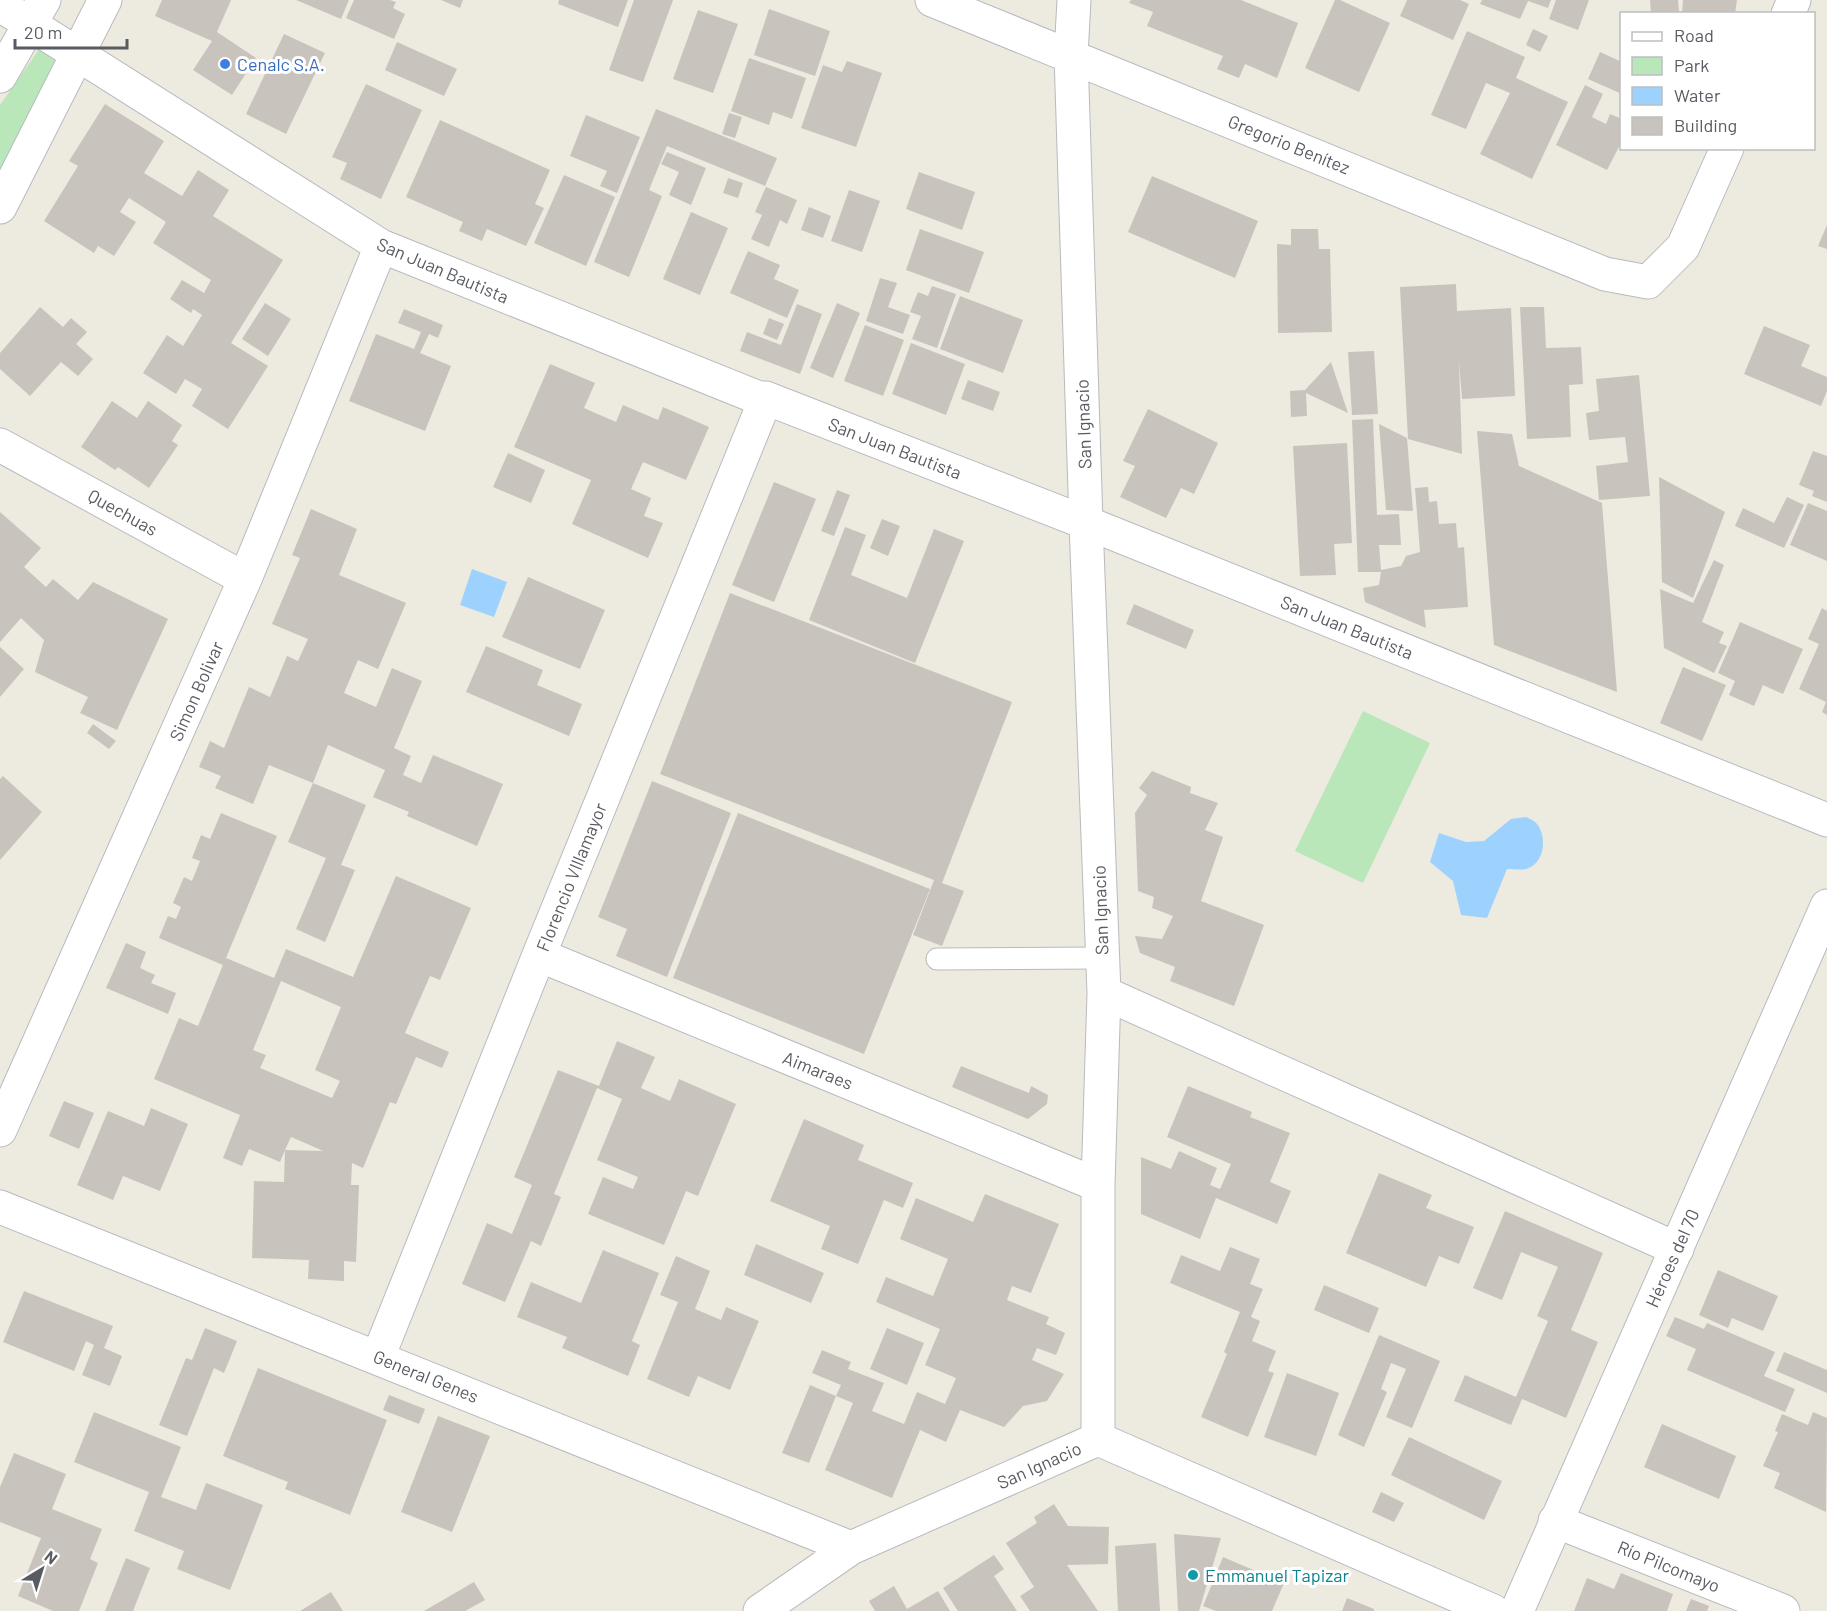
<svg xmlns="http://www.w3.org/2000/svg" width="1827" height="1611" viewBox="0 0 1827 1611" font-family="Barlow,sans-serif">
  <rect width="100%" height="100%" fill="#edeadf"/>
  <path fill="#b9e7ba" d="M40,48L56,57L0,207V105Z
    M1363,711L1430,743L1363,883L1295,851Z"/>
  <path fill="#9dd2ff" d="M472,569L507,582L494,617L460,605Z
    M1526,817C1530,819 1535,821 1538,825C1546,837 1545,859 1531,867C1524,871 1515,869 1507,869L1487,918L1461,915L1453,881L1430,862L1439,833L1466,842L1484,841L1511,819Z"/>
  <path fill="#c8c4bd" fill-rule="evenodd" d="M162,0H231L217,32L256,58L232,95L193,70L212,41L155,16Z
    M296,0H349L341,19Z
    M354,0H390L396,2L393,8L405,14L394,39L346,18Z
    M441,0H463L460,8Z
    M559,0H628L618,27L558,4Z
    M634,0H673L643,82L609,70Z
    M1131,0H1241L1298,23L1277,78L1245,64L1239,78L1217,69L1223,56L1147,26L1153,12L1129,3Z
    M1335,0H1340L1390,23L1359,92L1305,68Z
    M1407,0H1460L1469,4L1453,40L1400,16Z
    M1482,0H1551L1548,8L1528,1L1520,19L1480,4Z
    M1556,0H1589L1578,30L1549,19Z
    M1650,0H1678L1679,12L1651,14Z
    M1683,0H1737L1735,14H1682Z
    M769,9L830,31L815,76L754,55Z
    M698,10L738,24L713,93L673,79Z
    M1533,29L1548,36L1540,52L1526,45Z
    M1467,31L1525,57L1516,78L1568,102L1532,179L1480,154L1510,93L1486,83L1466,129L1431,115Z
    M284,34L325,53L286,134L246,114Z
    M397,42L457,69L444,96L385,70Z
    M1600,52L1622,62V94L1588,79Z
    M749,58L806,78L792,119L773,112L769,125L731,111Z
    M847,61L882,73L856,147L801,128L823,65L842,72Z
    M366,84L422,110L381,199L340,179L347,163L332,157Z
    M1585,85L1603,94L1592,117L1606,124L1610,114L1622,119V141L1607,170L1556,145Z
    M105,104L164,141L144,173L182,196L198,170L229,190L213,216L283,260L231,343L268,366L228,429L192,406L202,389L185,379L176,394L143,373L167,335L183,346L202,315L193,309L191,313L170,299L182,280L204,293L211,280L153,243L166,222L129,198L120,212L136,222L114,256L98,246L94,253L44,221L78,166L69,161Z
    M656,109L777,158L765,186L667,146L649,190L662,196L629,277L594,262Z
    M729,113L742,117L735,138L722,134Z
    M586,115L640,137L617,193L600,186L607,171L570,156Z
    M440,120L550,170L535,204L544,208L526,246L487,229L482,241L459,231L463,222L406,197Z
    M667,152L706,168L691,205L669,195L679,172L661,164Z
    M919,172L975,192L962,230L906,209Z
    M564,175L615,197L586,266L534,243Z
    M1152,176L1258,221L1235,278L1128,232Z
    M728,178L743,183L738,198L723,193Z
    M766,187L797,200L787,224L780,220L769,247L751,239L762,215L755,212Z
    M849,190L880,201L862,252L831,241Z
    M809,207L831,216L823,238L801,230Z
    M691,212L728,228L700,295L663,279Z
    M1827,225V249L1818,246Z
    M920,229L984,252L969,293L906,270Z
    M1291,229H1318L1319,249H1330L1332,332L1278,333L1277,244L1291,245Z
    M748,251L780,265L774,279L799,290L787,318L730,293Z
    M880,278L897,283L888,307L910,315L903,334L866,321Z
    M1456,284L1457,311L1511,308L1515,396L1462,399L1459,361L1462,454L1408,439L1400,287Z
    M932,286L956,294L937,348L912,339L921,316L910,312L918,292L928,296Z
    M960,296L1023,320L1003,373L940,349Z
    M265,303L291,319L268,356L242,339Z
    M837,303L860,313L833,378L810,368Z
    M797,304L822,314L800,374L740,351L747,332L781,345Z
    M40,307L63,327L71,318L87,332L76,344L93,359L78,376L61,362L30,396L0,369V353Z
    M1520,307H1544L1546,348L1581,347L1583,384L1569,385L1571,437L1527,439Z
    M404,309L443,325L438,338L429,334L420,353L451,366L425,431L349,401L376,334L414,349L421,332L398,323Z
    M769,318L784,324L777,340L763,334Z
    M865,325L904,340L883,396L844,381Z
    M1764,326L1810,345L1801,366L1827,377V391L1821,406L1744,374Z
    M911,343L965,364L946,415L892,394Z
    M1374,351L1378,414L1352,415L1348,352Z
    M1331,362L1348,413L1306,393L1307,416L1291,417L1290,391L1305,390Z
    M550,364L595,383L584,408L616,422L623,405L658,420L663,407L709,427L686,480L643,462L631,489L651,498L644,516L663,523L648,558L572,524L591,480L514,447Z
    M1639,375L1650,496L1599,500L1596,466L1628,462L1625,437L1589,440L1586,413L1599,411L1596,379Z
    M968,380L1000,392L993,411L961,399Z
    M112,401L137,418L148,401L182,425L172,441L178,445L149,488L118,467L115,470L81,447Z
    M1148,409L1218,443L1194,494L1181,488L1166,518L1120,497L1135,466L1123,461Z
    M1373,419L1377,515L1399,514L1401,545H1379L1381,570L1401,566L1406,556L1420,552L1415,488L1428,487L1429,502L1437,501L1439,524L1456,523L1458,548L1464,547L1468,607L1424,610L1426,628L1365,602L1363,588L1379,585L1381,572H1358L1352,420Z
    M1379,424L1407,438L1413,511L1386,510Z
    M1477,431L1512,434L1519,466L1602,503L1617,692L1494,645Z
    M1347,443L1352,543L1334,544L1336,575L1300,576L1293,446Z
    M1813,451L1827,456V502L1812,496L1814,491L1799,485Z
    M508,453L545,470L531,503L493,487Z
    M1659,477L1725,512L1693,598L1662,582Z
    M774,482L816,499L774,602L732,585Z
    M837,490L850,495L834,536L821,531Z
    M1787,497L1804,505L1784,548L1735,526L1743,508L1774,523Z
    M1808,503L1827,511V561L1790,545Z
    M311,509L357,529L339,575L406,603L378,669L358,660L344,693L376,707L392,668L422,681L394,748L411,756L403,775L421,783L433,755L503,784L477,846L407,816L409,812L373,797L385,770L328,745L313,783L269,765L253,804L215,788L221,776L199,767L210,741L224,748L249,687L270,697L287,656L298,661L308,639L272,624L300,558L292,555Z
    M0,512L41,548L24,567L46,587L53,579L78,600L93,582L168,619L117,730L80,713L88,697L35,672L44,640L21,618L0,642Z
    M882,519L900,526L888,556L870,548Z
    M845,527L866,535L851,575L907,598L934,529L964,541L915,663L809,620Z
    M1714,560L1724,565L1702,622L1724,632L1719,643L1727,646L1714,673L1664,648L1660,589L1693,603Z
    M528,577L605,610L580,669L502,637Z
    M730,593L1012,702L942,883L964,891L942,946L913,935L934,880L660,774Z
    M1134,604L1194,630L1186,649L1126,624Z
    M1822,608L1827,611V715L1822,712L1826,702L1799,689L1819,644L1808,639Z
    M1740,622L1803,649L1783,694L1763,685L1754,706L1729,695L1735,681L1718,673Z
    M486,646L543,670L537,685L582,704L569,736L466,692Z
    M0,647L24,669L0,697Z
    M1683,667L1726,685L1702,741L1660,723Z
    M93,724L116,741L109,749L87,733Z
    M1152,771L1191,787L1190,793L1218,803L1205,830L1223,837L1201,901L1264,925L1234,1006L1170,981L1175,967L1140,953L1135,936L1162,939L1173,916L1152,908L1154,897L1138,891L1135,813L1147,795L1139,788Z
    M3,776L42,812L0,860V779Z
    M652,781L731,813L667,977L616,956L627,929L598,917Z
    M313,783L366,805L341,865L355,870L325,942L296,929L326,858L288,842Z
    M221,813L277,836L226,958L274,978L286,949L353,977L396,876L471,908L440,980L430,976L405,1033L449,1052L442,1068L416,1057L396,1104L390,1102L363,1168L352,1163L351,1185H359L356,1262L344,1261V1281L308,1279L309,1260L252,1258L254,1181L284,1182L285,1150L280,1162L249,1149L242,1166L223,1158L240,1115L154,1079L179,1018L198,1026L223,965L159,938L168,916L176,919L181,907L173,903L184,877L192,881L200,861L192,858L201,835L210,839ZM281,981L341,1007L315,1070L340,1081L332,1098L260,1068L266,1055L253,1050ZM291,1137L312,1146L323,1151L285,1150Z
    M738,813L930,889L864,1054L673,978Z
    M126,943L146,952L140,968L155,975L151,983L176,993L168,1014L106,988Z
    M617,1041L655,1057L641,1088L670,1101L679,1079L736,1104L698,1196L686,1191L664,1245L588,1214L603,1177L633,1189L638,1177L597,1160L622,1099L597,1088L554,1194L561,1197L541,1246L531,1241L505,1302L462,1284L487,1223L512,1234L532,1185L514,1177L558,1070L599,1086Z
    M961,1066L1029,1093L1031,1086L1048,1095L1047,1104L1028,1119L952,1087Z
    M1188,1086L1252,1112L1250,1117L1290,1133L1270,1182L1291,1191L1277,1224L1216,1198L1200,1239L1141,1214V1157L1171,1169L1179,1151L1217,1168L1210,1185L1220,1189L1231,1164L1167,1137Z
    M64,1101L94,1113L79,1149L49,1136Z
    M151,1108L188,1124L160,1191L123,1176L113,1200L77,1185L108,1111L144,1126Z
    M804,1119L864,1145L858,1160L913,1183L903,1208L884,1200L858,1264L821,1249L830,1226L770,1201Z
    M1379,1173L1432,1195L1426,1208L1474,1227L1459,1264L1439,1256L1426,1287L1346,1253Z
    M985,1194L1059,1224L1031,1293L1012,1286L1007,1300L1049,1317L1046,1324L1065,1333L1056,1355L1037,1348L1032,1360L1064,1374L1047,1401L1023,1406L1004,1427L960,1410L946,1442L920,1430L892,1498L825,1470L853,1403L836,1396L809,1463L782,1453L810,1385L836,1396L841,1385L812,1373L822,1350L851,1362L848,1369L884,1383L872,1411L904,1424L917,1392L945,1404L956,1378L925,1365L940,1329L876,1302L886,1277L933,1296L948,1259L900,1239L916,1198L973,1222Z
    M1505,1211L1603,1253L1571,1330L1598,1342L1566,1418L1522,1399L1511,1425L1454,1401L1465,1375L1516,1397L1548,1321L1537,1316L1558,1267L1521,1252L1502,1300L1473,1288Z
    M756,1244L824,1273L811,1303L744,1275Z
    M1230,1247L1260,1259L1250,1284L1263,1289L1251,1317L1260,1321L1252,1341L1276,1351L1268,1371L1274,1373L1248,1437L1201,1417L1227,1354L1224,1352L1240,1312L1170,1283L1181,1255L1220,1271Z
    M603,1250L659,1273L632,1341L640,1345L628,1376L562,1348L567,1337L517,1317L531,1282L581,1303Z
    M676,1256L710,1271L695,1309L721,1320L726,1307L759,1321L730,1390L698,1376L689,1397L647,1379L678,1302L660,1295Z
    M1718,1270L1778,1296L1763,1331L1732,1318L1728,1328L1699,1315Z
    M1324,1285L1379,1308L1369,1333L1314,1310Z
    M24,1291L113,1326L104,1348L122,1356L110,1386L82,1375L94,1345L86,1341L74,1371L3,1342Z
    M1675,1317L1704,1329L1707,1323L1775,1352L1764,1376L1795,1389L1785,1412L1687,1370L1696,1349L1666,1336Z
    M205,1328L237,1341L224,1373L214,1368L187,1436L159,1425L186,1358L192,1360Z
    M887,1328L924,1343L907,1385L870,1369Z
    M1379,1335L1440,1361L1412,1428L1386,1417L1406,1369L1391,1363L1381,1389L1387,1392L1364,1447L1338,1435Z
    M1784,1352L1827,1370V1393L1776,1371Z
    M258,1368L387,1420L350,1515L285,1489L288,1482L223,1456Z
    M1287,1373L1339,1393L1316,1456L1264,1437Z
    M389,1395L425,1409L419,1424L383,1410Z
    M94,1412L181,1447L161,1497L196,1510L206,1483L263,1505L230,1590L177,1569L184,1551L134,1531L149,1492L74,1462Z
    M1813,1412L1827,1418L1826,1512L1774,1488L1780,1473L1763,1466L1778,1432L1775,1431L1782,1414L1808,1425Z
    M438,1416L490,1436L452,1532L401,1512Z
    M1662,1424L1736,1456L1719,1499L1644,1467Z
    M1409,1437L1502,1481L1484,1520L1391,1475Z
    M14,1453L66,1474L52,1509L102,1529L90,1559L98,1563L79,1611H53L18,1596L41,1538L0,1522V1487Z
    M1381,1492L1404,1503L1394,1522L1372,1512Z
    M1054,1504L1068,1526L1109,1527L1108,1564L1067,1565L1098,1611H1030L1020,1596L1034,1587L1006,1543L1037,1523L1034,1517Z
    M1174,1534L1221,1538L1199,1611H1178Z
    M1156,1543L1160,1611H1118L1115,1546Z
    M994,1555L1004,1569L994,1576L1017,1611H958L943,1588Z
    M1223,1557L1284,1583L1272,1611H1216L1203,1606Z
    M126,1558L150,1568L133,1611H105Z
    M1621,1573L1673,1594L1667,1611H1574L1587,1578L1614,1589Z
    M474,1582L485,1600L465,1611H424Z
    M894,1586L907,1609L938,1591L950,1611H875L869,1601Z
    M331,1592L343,1611H300Z
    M1347,1598L1374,1609V1611H1342Z
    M1691,1599L1709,1606L1707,1611H1686Z"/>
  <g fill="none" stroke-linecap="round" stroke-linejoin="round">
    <g stroke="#b8bac0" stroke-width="23">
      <path id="service" d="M937,959L1102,958"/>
    </g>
    <g stroke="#b8bac0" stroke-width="35">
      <path id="minor" d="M932,0L1605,274L1648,282L1683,247L1727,148
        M0,5L381,246L759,398H766L1102,529L1827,820
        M1788,14L1794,0
        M0,445L245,579
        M539,955L1098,1185
        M1104,993L1677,1249
        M0,1130L245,579L381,246
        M0,1207L851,1548
        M378,1357L539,955L766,398
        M1098,1439L1493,1611
        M1555,1521L1783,1611
        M760,1611L851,1548L1098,1439V1185L1104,993L1086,523L1071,55L1074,0"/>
    </g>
    <g stroke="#b8bac0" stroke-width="35">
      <path id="tertiary" d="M0,76L44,0
        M0,207L105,0
        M1517,1611L1827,906"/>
    </g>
    <use href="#service" stroke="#fff" stroke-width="21"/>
    <use href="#minor" stroke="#fff" stroke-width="33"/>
    <use href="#tertiary" stroke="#fff" stroke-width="33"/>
  </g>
  <circle fill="#3f7fe0" stroke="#fff" stroke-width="2" cx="225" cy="64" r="6"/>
  <circle fill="#0f9aa8" stroke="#fff" stroke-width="2" cx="1193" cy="1575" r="6"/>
  <g text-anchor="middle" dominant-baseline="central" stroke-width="6" stroke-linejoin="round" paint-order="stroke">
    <g font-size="18" fill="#366cbe" stroke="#fff" text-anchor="start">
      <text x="237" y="64">Cenalc S.A.</text>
    </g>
    <g font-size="18" fill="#585c62" stroke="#fff">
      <text transform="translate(1289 144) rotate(22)">Gregorio Benítez</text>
      <text transform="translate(443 270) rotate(23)">San Juan Bautista</text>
      <text transform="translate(1083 424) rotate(-92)">San Ignacio</text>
      <text transform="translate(895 448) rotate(21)">San Juan Bautista</text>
      <text transform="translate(123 512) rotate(29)">Quechuas</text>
      <text transform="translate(1347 627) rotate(22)">San Juan Bautista</text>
      <text transform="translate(196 691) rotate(-66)">Simon Bolivar</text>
      <text transform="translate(571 877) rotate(-68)">Florencio VIllamayor</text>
      <text transform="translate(1100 910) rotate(-92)">San Ignacio</text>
      <text transform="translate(818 1070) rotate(22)">Aimaraes</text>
      <text transform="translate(1672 1258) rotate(-66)">Héroes del 70</text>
      <text transform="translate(426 1376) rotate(22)">General Genes</text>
      <text transform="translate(1039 1465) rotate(-24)">San Ignacio</text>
      <text transform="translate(1669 1566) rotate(22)">Río Pilcomayo</text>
    </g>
    <g font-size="18" fill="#0d838f" stroke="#fff" text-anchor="start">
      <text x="1205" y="1575">Emmanuel Tapizar</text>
    </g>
  </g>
  <rect x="1620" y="12" width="195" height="138" fill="#ffffff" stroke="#bcbec0" stroke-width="1.5"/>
  <rect x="1632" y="32" width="30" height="9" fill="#ffffff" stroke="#bcbec0" stroke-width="1.5"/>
  <text x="1674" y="42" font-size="18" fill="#585c62">Road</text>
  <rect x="1632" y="57" width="30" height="18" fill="#b9e7ba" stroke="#bcbec0" stroke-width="1.5"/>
  <text x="1674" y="72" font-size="18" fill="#585c62">Park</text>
  <rect x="1632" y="87" width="30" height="18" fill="#9dd2ff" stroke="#bcbec0" stroke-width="1.5"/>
  <text x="1674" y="102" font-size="18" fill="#585c62">Water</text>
  <rect x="1632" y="117" width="30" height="18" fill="#c8c4bd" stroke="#bcbec0" stroke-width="1.5"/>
  <text x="1674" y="132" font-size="18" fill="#585c62">Building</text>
  <g transform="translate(42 1569) rotate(38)" stroke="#ffffff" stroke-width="4.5" paint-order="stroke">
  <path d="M0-4.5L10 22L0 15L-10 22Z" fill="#585c62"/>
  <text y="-9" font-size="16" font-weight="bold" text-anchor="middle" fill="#585c62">N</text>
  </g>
  <path d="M15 39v9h112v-9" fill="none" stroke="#585c62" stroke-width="3"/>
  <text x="24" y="39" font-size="18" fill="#585c62" stroke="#ffffff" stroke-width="4.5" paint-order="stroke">20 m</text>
</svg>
